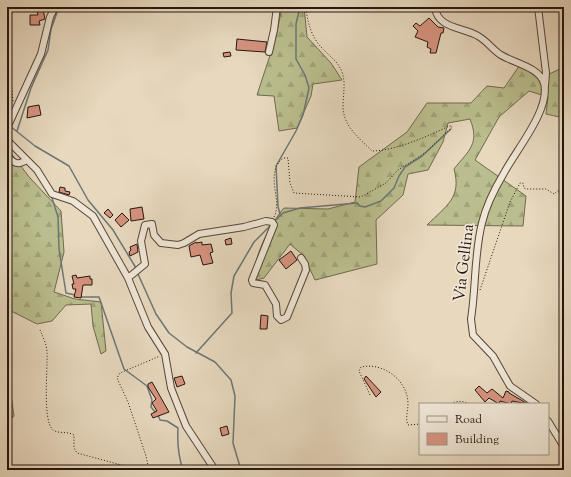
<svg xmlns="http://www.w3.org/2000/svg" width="571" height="477" viewBox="0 0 571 477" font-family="'Sorts Mill Goudy',serif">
  <defs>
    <pattern id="forest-firs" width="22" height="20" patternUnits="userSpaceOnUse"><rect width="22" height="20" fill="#babe8e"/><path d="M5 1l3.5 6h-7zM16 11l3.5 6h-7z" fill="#a0a379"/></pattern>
  </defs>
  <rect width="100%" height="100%" fill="#e7d8be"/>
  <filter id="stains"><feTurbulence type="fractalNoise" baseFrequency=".005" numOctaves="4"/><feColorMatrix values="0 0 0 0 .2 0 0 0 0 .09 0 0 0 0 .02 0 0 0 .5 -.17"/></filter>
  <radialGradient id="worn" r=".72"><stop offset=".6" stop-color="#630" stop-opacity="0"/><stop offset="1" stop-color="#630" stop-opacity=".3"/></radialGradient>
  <path fill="url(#forest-firs)" stroke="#706a4e" d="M282,7H304L307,37L331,63L342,80L313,84L311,96L297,128L279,131L274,96L257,95L276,37Z
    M522,62L545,76L564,67V118L546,114L548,97L529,91L499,117L475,160L526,196L523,226L427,225C446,206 462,198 454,169C469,150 480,144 470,119L448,123L443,142L428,170L408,174L403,195L376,220L377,264L315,280L304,256L290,244L264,278L256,280C249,263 272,221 284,208L328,209L355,202L359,167L407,132L427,103H471L487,86L504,88Z
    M7,148L30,178L61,211L64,252L54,292L75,299L101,302L106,351L101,354L93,326L91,304L66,305L52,321L37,324L7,309Z
    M564,175V220L559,191Z
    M7,367L14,416L7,423Z"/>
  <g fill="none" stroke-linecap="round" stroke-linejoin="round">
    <path stroke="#6b7776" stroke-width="1.5" d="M7,8L11,7
      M10,126L35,146L69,166L88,200L113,230L136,268
      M17,131L31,88L48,50L51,29L59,7
      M8,137L33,162
      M52,198L58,217L59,249L66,293L75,295
      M280,215L278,206L276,166L296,131L303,115L309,88L305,75L296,59V24L300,7
      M274,222L283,213L300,208L357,203L360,206L365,207L381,201L394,188L399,176L405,167L422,156L451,129
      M138,274L156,314L169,333L187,347L215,362L231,380L235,396L233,443L241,470
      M80,297H99L124,369L147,386L152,400L151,407L156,413
      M196,353L232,313L231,293L234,276L254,242L271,225
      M158,415L160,420L167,421L178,428C177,444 178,455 183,470"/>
  </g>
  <path fill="#d6937f" stroke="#25160f" d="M43,9L45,19L39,21L40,25H30V15H38L37,10Z
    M429,18L438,27L444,28L443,33H441L436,53H430L431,49L427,47L428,42L415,37L418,31L413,26L416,23L420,26Z
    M237,39L267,42L265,52L236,50Z
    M230,52L231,56L224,57L223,53Z
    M39,105L41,115L27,118L28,107Z
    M60,187L65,188V191L70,192L69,195L59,192Z
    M142,207L144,219L131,221L130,209Z
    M108,209L113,215L110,218L104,213Z
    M122,213L129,220L121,227L115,220Z
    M231,238L232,244L226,245L225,240Z
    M196,242V243L202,242V245L211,244L213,252L210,253L213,263L203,265L200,255L191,257L189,246Z
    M137,244L138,252L130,256L129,252L131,250L130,247Z
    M291,251L297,260L286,269L279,260Z
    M76,275L77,278L90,276V279H92V285H83L81,298L74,297L76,289H73L72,284H74L72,276Z
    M261,315L268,316L267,329H260Z
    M182,376L185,384L177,387L174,378Z
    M366,376L381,392L376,397L364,379Z
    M152,382L169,412L153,418L151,414L157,411L152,403L156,399L148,387V384Z
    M479,386L487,393L492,389L503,398L506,391L509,392V393L528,404L512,401L511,404L500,401L499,404L489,398L485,402L475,390Z
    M227,426L229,434L222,436L220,428Z"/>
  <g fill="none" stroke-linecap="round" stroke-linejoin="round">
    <g stroke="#56463b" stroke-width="8">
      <path id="minor" d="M435,7C437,29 464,27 478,36C487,41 493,50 501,55C514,63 539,67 544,83C551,109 516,150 504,173C495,188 486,206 482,223C474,254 476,288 471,319L473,335L493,356L510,386L536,404
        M538,7L546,73L545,86
        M269,52L274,30L277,7
        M7,128L41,54L50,17L55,7
        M7,140L37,170L52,194L73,201L93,216L128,278L148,327L165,354L171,388L186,426L215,470
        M7,156C14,163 18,166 26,160
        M7,196V200
        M128,278L145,264L141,241L145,225L152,224L154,235L161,243L178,245L184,243L199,234L244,227L266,221L272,222L274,225L252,280L253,283L265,285L276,304L277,316L281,320L287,317L306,270L305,264L301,258
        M548,421L564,447"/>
    </g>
    <path stroke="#25160f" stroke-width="1" stroke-dasharray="1 2" stroke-linecap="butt" d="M7,100L11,106
      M13,101L10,70L11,21V15L15,7
      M274,217C283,199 264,174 283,158H288L290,183L294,193L361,197L386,183L398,170L425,153L451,128L452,126H449C429,136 394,151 372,151C359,138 343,126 343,106C343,94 346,84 342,72C337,60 329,56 321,47C311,36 307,21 306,7
      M480,290L510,202L520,183H523L524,188L526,189H546L554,194L564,186
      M40,330C43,337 47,345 47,353C48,368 42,420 53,430C59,434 67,431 74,435V448L77,453L140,470
      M370,395L359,371L361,367C383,362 408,380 408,404C408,411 405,418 408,425L420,424
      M451,404C457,400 463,401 470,404
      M149,470L146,456L128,402L117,378L120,373L160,356"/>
    <use href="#minor" stroke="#efe6d5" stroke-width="6"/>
  </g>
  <g text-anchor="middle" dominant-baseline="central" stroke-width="3.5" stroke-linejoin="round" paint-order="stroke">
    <g font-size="16" fill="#25160f" stroke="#efe6d5">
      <text transform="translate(465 263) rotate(-83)">Via Gellina</text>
    </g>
  </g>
  <rect width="571" height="477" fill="none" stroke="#e7d8be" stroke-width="24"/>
  <rect x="8" y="8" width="555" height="461" fill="none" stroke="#25160f" stroke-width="2"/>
  <rect x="12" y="12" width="547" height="453" fill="none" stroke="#25160f"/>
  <rect x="419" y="403" width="130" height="52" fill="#efe6d5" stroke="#9e9386"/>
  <rect x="427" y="416" width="20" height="6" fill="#efe6d5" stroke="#9e9386"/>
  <text x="455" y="423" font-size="12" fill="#25160f">Road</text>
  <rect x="427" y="433" width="20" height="12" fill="#d6937f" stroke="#9e9386"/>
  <text x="455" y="443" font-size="12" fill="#25160f">Building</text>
  <rect width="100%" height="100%" filter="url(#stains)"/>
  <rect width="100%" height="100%" fill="url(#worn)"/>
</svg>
